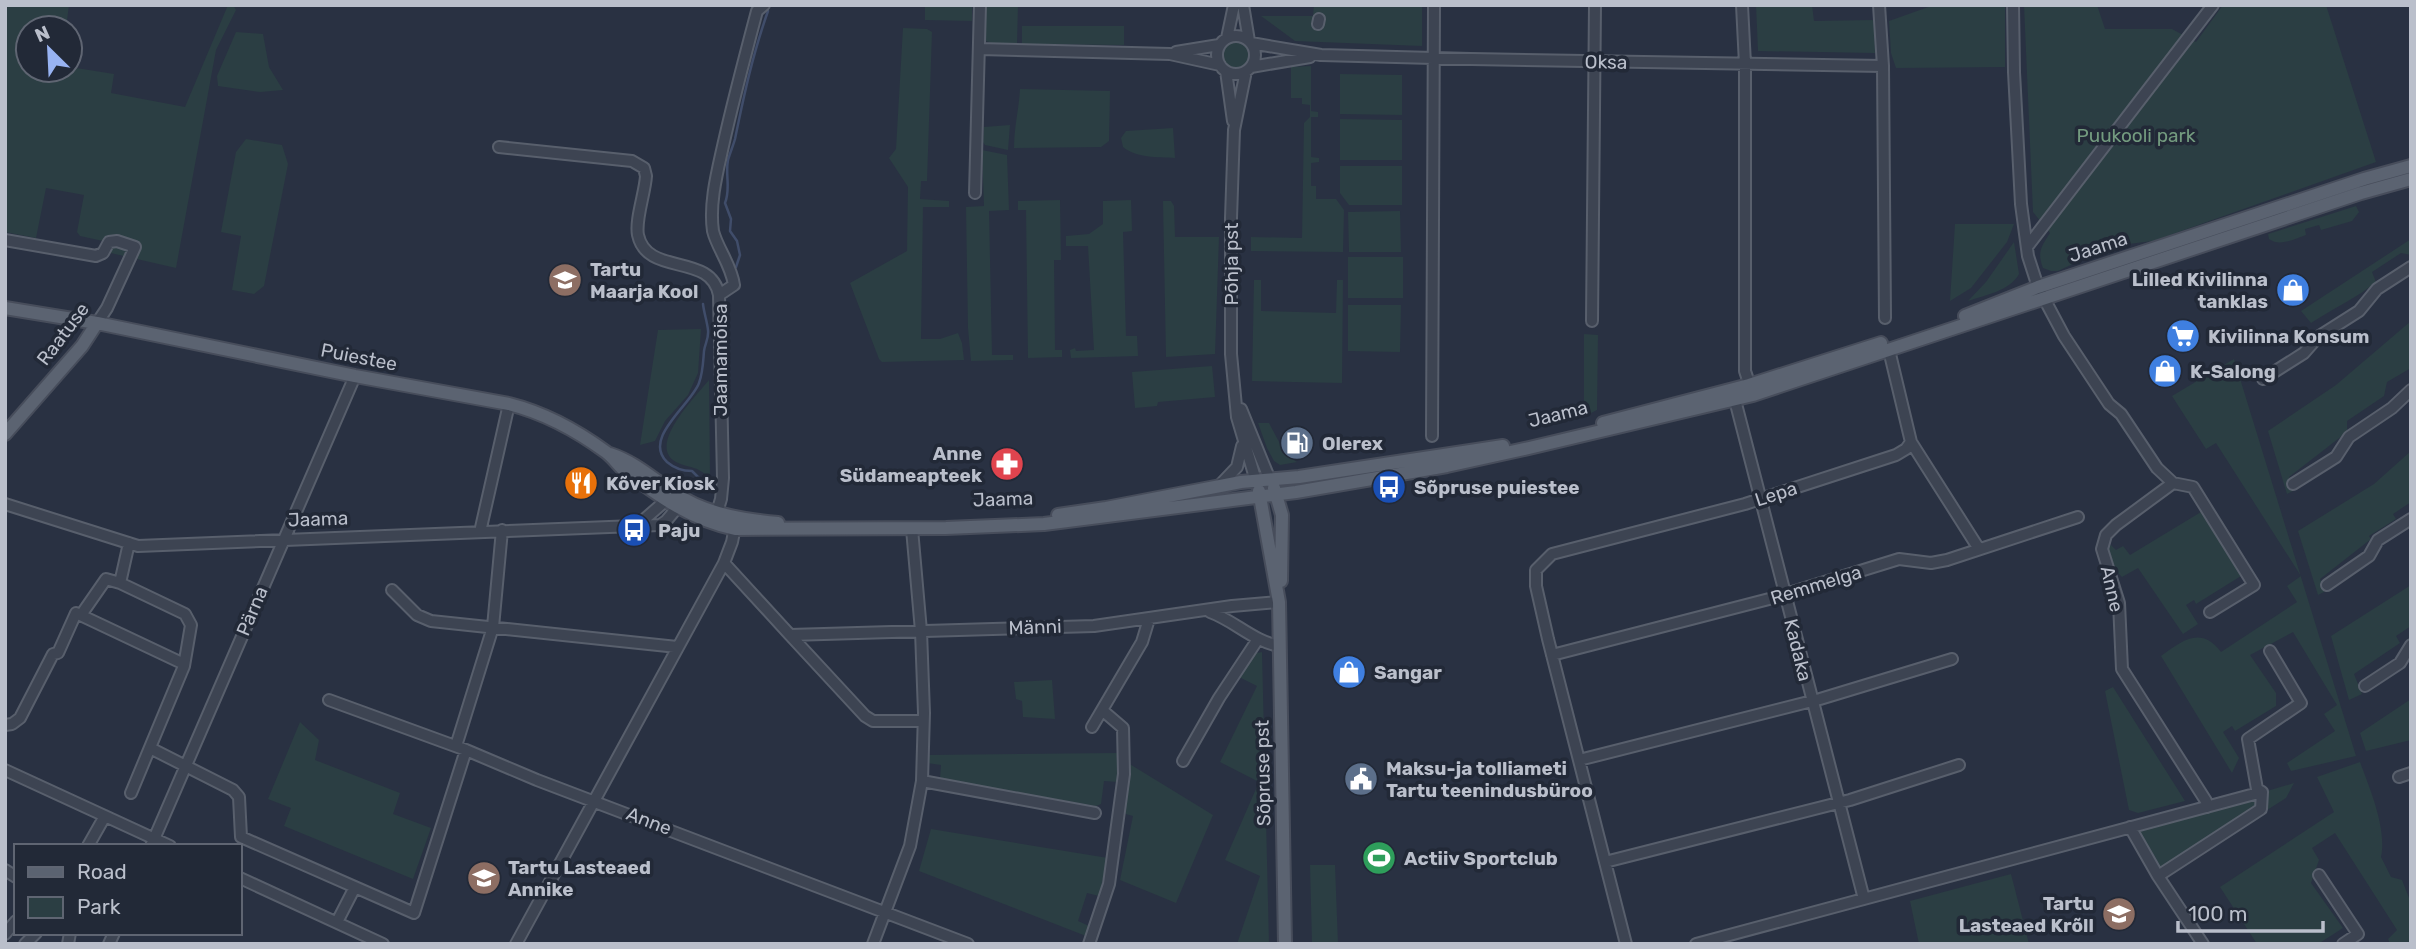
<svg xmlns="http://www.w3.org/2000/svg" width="2416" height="949" viewBox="0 0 2416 949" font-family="Rubik,sans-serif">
  <rect width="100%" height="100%" fill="#293142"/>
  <path fill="#2b3e43" d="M5,5H69L66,28H28V70H70V67L114,74L111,93L185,107L228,5H233L236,10L216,50L176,268L102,251L103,241L80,236L77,232L84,195L46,188L36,238L5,232Z
    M925,5H972V21L925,20Z
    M984,5H1018L1017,44L992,43L986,41Z
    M1314,5H1422V46L1295,41L1261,16H1313Z
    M1756,5H1812L1814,21L1874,20L1875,53L1758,51Z
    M1934,5H2005V67L1896,68L1891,53L1889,21Z
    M2024,5H2097L2105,29H2172L2196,42L2223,5H2326L2376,162L2153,241L2128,244L2098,252L2058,271H2051L2043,268C2037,252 2041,247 2050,233L2033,212Z
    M1022,26H1124V45L1022,44Z
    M903,28L927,29L932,32L927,181H921L920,199L949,201V207H923L921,339H940L958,333L962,343L964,360L882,362L879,359L850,283L907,251L908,187L889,158L896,149Z
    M236,32L263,34L269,67L283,90L260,92L218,86L217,76Z
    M1220 55a16 16 0 1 1 32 0a16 16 0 1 1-32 0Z
    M1311,66V111L1318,112V117H1311V157L1319,158V162L1311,163V186H1316V199H1336L1344,210L1343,252L1251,251V237L1302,238L1304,123L1310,117V105L1302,104V98H1291V67Z
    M1340,74L1402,75V115L1340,114Z
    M1020,89L1110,91L1109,141L1101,147L1014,148C1014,127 1019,109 1020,89Z
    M1340,119L1402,120V160H1340Z
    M1010,125L1008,150L985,145L983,142L984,127Z
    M1173,128L1175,158C1158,157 1136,158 1123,147L1121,138L1126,131Z
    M246,139L282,145L288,164L264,286L254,294L232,290L241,236L221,232L236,152Z
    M982,150L1007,155L1009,210L989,211L992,355H1013V360L971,361L968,328L966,207L984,206Z
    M1340,166H1402V205H1349L1340,193Z
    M1060,200L1061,260H1054L1055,350H1062V357L1028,358L1026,210H1018V201Z
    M1131,200L1132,231L1123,232L1126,336H1137L1138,356L1071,358L1070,350L1075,348L1076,351L1094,350L1088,246H1066V236L1089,234L1103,224V201Z
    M1163,201H1171L1174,206L1175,237H1219L1215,354L1166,357Z
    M2356,206L2359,212L2352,221L2321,230L2319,225L2305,229L2306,235C2294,239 2280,247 2269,239L2268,234Z
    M1400,211L1401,252H1349L1348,212Z
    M1955,224H2014L2007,242L1971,288L1950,301Z
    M2411,239V255L2401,253L2372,272L2376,282C2357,298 2332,309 2311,323L2301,311Z
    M2014,242L2019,274C2010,291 1985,295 1968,301L1986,282Z
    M1348,257H1403V298H1348Z
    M1254,280H1261V311L1336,313L1337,280H1343L1342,383L1252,381Z
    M1348,305H1401L1400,352L1348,351Z
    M2411,321V368L2387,382L2384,396L2347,421V432L2289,477L2293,491L2287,494L2268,431L2336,385Z
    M701,329L698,373L688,395L665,421L655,441L640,445L658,330Z
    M1584,334L1598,335L1597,410L1589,414L1584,412Z
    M2234,359L2356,756L2291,771L2287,763L2335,731L2324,714L2337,705L2293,632L2250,655L2276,693V706L2235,731L2232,726L2223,732L2239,758L2232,773L2161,656C2183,640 2201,626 2221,652L2297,602L2287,586L2301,576L2216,443L2206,449L2172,396Z
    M1212,366L1215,397L1158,402L1157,406L1135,408L1132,372Z
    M709,380L710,479C697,465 691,469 676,462C646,446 696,396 709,380Z
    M1258,423H1269L1286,455L1297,462L1280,465L1274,461L1267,448Z
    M2411,451V502L2393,514L2396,519L2369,536L2371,539L2320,579L2326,591L2318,595L2298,531L2374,484Z
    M2201,512L2241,576L2196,604L2194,600L2186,605L2198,624L2183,634L2138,568L2122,577L2117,572L2114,573L2108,549L2111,545L2116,550L2123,546L2130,555Z
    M2411,585V626L2396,636L2400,643L2354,674L2362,694L2349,700L2331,636Z
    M1262,652L1269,944H1237L1260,876L1225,860L1259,782L1220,762L1257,686L1237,676L1252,654Z
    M1052,680L1055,719L1023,717L1022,701L1016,699L1014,682Z
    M2113,687L2185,801L2138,813L2129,810L2105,691Z
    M2411,699V740L2366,751L2360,733Z
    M300,722L319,740L315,760L400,793L393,814L431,828L413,879L284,826L291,808L268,799Z
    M1119,753L1118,782L1104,781L1101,804L1096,806L940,779L941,765L927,763L928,755Z
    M2360,762C2370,789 2387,829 2381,857L2391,877L2402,880L2411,903V944H2390L2388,939L2397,930L2335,833L2312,848L2319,860L2311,883L2343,928L2318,944H2257L2220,887L2334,812L2317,777Z
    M1128,763L1213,815L1176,903L1120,880L1133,816L1122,813Z
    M2294,783L2286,798L2160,878L2130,832Z
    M931,829L1108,858L1099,896L1087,893L1078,921L1089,926L1086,936L919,871Z
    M1310,865H1335L1338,944H1312Z
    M2011,874L2029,944H1919L1910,901Z"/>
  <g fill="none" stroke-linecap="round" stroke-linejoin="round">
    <path stroke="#404d6a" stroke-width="2.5" d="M736,267L740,255L737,241L730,231L731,219L725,203C731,189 725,175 728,160C730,153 733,146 735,139C744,95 753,53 768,11
      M703,304C704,313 707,321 708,330C709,339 705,343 704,351C703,363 703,372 699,383C691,405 642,438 667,462C674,468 682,471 692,471L699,478L706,492"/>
    <g stroke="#585f6c" stroke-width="14">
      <path id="minor" d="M1243,5L1249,41
        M1742,5L1745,64V371L1752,392
        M1879,5L1883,66
        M2013,5L2014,72L2021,204L2028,256L2038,287L2064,336L2109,404L2121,414L2157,468L2173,483L2193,487L2254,585L2210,612
        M1318,24L1319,19
        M1217 55a19 19 0 1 1 38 0a19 19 0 1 1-38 0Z
        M1227,38L1234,5
        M1251,43L1321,55L1471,59L1883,66L1885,318
        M980,49L1170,54L1220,65
        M1176,52L1219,45
        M1251,67L1310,57
        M1226,71L1233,121
        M1246,71L1234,130L1231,218V354L1237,417L1256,481
        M499,147L632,161L644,168L646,176C645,193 635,220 638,235C647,277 711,252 719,295
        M975,193L980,5
        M5,240L96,256L103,253L109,242L117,241L135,247L107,308L97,323
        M2027,247L2213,5
        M1592,321L1595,5
        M2263,379L2304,353L2318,337L2359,311L2377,289L2411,267
        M1735,400L1864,899
        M1241,409L1270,480
        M1432,436L1434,5
        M1911,442L1979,549
        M2173,483L2116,525L2106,535L2102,549L2119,603L2122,669L2206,801L2207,807
        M2293,484L2336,457L2349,437L2392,408L2411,390
        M1219,486L1237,467L1242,446
        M5,504L138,546L660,525L666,521L682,502
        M715,519L721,499L723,478L719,295L734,285C731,264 717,248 713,231C709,204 717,173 723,146C733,101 745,56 757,11L764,5
        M639,524L671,496
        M480,532L509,404
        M129,543L120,583L185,614L191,625L184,666L131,793
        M724,563L790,635L1094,626L1232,606L1279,602
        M2327,585L2369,556L2378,540L2411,519
        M392,590L417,615L431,621L677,647
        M1210,612C1235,621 1254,642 1280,646
        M81,615L106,579L120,583
        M790,635L865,716L873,721H923
        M1552,655L1773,598L1899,559L1931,563L1947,560L2078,517
        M2365,686L2400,663L2411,645
        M329,700L466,750L537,780L968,944
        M5,725L12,724L20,718L53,654L58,653L76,613L184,664
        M1092,727L1142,642L1149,619
        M456,746L493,627L502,530
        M150,748L233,790L239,797L241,837L414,913L466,750
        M1579,760L1820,699L1952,659
        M1183,761L1219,698L1258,639
        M5,770L170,846
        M2399,777L2411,773
        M922,781L1095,813
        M2130,827L2158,876L2203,944
        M88,846L105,816
        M151,846L355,376
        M1605,862L1850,800L1959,765
        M5,870L16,877
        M2319,875L2358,934L2343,944
        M2158,876L2261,809L2262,792L2257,789L2248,739L2301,703L2270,651
        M240,878L383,944
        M337,922L355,887
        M5,934L16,921
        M25,944L36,933
        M68,944L70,933
        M109,944L114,933
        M516,944L724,563L732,542L736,522
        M873,944L910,846L922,781L924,713L921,631L912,529
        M1089,944L1109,884L1124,774L1123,728L1102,710
        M1626,944L1548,639L1536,586V570L1552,554L1745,504L1896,455L1906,449L1911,442L1889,350
        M1696,944L2262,792"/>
    </g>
    <g stroke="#474d5b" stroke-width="16">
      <path id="major" d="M5,308L97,323L355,376L509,404C545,413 576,430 606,452C613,457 618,465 625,471C660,497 692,520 735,529L946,528L1044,524L1296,492L1447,466L1529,448L1753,395L2361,193L2411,179
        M1965,316L2038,287L2364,179L2411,166
        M1603,423L1749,385L1881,343
        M5,434L82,346L97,323
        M610,454C638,463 658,484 684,499C712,515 746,520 778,523
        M1274,488L1282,515L1281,581
        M1259,491L1279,602L1285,944
        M1058,515L1106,508L1241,482L1299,477L1503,446"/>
    </g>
    <use href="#minor" stroke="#3d4452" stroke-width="10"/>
    <use href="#major" stroke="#5b6371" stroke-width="12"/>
  </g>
  <defs>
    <g id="school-disc" transform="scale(1.75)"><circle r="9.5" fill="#8d6e63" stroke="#222937"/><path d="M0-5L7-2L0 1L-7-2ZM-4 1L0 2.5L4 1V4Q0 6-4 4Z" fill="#fff"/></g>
    <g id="shop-disc" transform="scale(1.75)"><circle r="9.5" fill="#3f7fe0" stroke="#222937"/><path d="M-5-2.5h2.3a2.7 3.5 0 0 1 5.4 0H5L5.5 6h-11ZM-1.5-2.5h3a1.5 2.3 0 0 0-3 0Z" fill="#fff"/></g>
    <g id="supermarket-disc" transform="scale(1.75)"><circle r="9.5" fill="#3f7fe0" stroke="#222937"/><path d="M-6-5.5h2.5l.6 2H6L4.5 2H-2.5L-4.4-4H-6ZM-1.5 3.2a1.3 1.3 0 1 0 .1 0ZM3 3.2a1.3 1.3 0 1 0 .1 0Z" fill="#fff"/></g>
    <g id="fuel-disc" transform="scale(1.75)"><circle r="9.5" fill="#5c6f8a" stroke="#222937"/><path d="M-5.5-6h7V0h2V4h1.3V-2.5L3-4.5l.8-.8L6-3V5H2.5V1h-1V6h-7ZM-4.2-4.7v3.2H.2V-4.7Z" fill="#fff"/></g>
    <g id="pharmacy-disc" transform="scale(1.75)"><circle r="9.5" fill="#e0444e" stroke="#222937"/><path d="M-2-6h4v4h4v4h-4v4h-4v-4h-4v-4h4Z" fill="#fff"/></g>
    <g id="restaurant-disc" transform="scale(1.75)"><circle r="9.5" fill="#e8710a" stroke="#222937"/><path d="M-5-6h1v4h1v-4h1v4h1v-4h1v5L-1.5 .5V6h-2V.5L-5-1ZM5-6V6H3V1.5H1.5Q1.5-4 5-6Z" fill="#fff"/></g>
    <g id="bus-disc" transform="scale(1.75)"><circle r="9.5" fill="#1a4fb4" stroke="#222937"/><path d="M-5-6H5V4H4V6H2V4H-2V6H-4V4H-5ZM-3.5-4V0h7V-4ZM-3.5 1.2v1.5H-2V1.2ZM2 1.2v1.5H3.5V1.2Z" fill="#fff"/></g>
    <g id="civic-disc" transform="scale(1.75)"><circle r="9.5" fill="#5c6f8a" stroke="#222937"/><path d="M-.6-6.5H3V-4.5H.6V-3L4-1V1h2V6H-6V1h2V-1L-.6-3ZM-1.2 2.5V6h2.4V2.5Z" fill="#fff"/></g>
    <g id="stadium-disc" transform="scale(1.75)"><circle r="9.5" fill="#2e9e5b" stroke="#222937"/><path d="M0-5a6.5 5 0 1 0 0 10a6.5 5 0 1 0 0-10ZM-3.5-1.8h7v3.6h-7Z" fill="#fff"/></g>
  </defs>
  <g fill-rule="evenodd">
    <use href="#school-disc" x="565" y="280"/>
    <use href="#shop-disc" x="2293" y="290"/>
    <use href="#supermarket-disc" x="2183" y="336"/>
    <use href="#shop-disc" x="2165" y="371"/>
    <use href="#fuel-disc" x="1297" y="443"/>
    <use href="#pharmacy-disc" x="1007" y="464"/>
    <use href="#restaurant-disc" x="581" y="483"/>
    <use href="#bus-disc" x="1389" y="487"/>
    <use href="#bus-disc" x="634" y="530"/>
    <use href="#shop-disc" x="1349" y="672"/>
    <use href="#civic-disc" x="1361" y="779"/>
    <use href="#stadium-disc" x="1379" y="858"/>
    <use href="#school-disc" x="484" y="878"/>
    <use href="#school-disc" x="2119" y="914"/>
  </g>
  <g text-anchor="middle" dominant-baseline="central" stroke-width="7" stroke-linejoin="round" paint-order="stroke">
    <g font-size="19" fill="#babfcb" stroke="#222937">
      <text transform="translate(1606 62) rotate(1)">Oksa</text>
      <text transform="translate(2098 247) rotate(-18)">Jaama</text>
      <text transform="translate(1231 264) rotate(-90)">Põhja pst</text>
      <text transform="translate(63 334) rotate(-53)">Raatuse</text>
      <text transform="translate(359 357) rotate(11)">Puiestee</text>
      <text transform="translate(720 360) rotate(-90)">Jaamamõisa</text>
      <text transform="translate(1558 414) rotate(-14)">Jaama</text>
      <text transform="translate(1776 494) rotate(-18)">Lepa</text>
      <text transform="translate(1003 499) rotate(-2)">Jaama</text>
      <text transform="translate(318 519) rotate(-2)">Jaama</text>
      <text transform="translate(1816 585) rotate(-17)">Remmelga</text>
      <text transform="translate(2112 589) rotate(77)">Anne</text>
      <text transform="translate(252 611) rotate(-67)">Pärna</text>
      <text transform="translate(1035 627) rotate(-2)">Männi</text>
      <text transform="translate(1798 650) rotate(76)">Kadaka</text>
      <text transform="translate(1263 773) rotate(-91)">Sõpruse pst</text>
      <text transform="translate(649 821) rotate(21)">Anne</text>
    </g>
    <g font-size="19" fill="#739b7f" stroke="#222937">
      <text x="2136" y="135">Puukooli park</text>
    </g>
    <g font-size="19" font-weight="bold" fill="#babfcb" stroke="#222937" text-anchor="start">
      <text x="590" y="269">Tartu<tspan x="590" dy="22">Maarja Kool</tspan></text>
      <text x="2268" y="279" text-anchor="end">Lilled Kivilinna<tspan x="2268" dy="22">tanklas</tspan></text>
      <text x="2208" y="336">Kivilinna Konsum</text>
      <text x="2190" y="371">K-Salong</text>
      <text x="1322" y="443">Olerex</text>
      <text x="982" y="453" text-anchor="end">Anne<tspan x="982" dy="22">Südameapteek</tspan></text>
      <text x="606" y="483">Kõver Kiosk</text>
      <text x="1414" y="487">Sõpruse puiestee</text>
      <text x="658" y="530">Paju</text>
      <text x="1374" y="672">Sangar</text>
      <text x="1386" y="768">Maksu-ja tolliameti<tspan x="1386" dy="22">Tartu teenindusbüroo</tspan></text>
      <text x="1404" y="858">Actiiv Sportclub</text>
      <text x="508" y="867">Tartu Lasteaed<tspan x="508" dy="22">Annike</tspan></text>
      <text x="2094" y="903" text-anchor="end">Tartu<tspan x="2094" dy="22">Lasteaed Krõll</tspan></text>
    </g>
  </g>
  <rect width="2416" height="949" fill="none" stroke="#babfcb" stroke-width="14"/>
  <rect x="14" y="844" width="228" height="91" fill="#222937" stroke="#5f6572" stroke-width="2"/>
  <rect x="28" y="867" width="35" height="10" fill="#5b6371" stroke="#5f6572" stroke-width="2"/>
  <text x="77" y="879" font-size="21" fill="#babfcb">Road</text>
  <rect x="28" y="897" width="35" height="21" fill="#2b3e43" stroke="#5f6572" stroke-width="2"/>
  <text x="77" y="914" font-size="21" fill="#babfcb">Park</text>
  <g transform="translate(49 49) rotate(336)"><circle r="33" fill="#222937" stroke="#5f6572" stroke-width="2"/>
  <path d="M0-5L12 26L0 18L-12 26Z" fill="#98b3f2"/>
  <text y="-10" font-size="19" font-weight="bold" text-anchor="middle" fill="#babfcb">N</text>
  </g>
  <path d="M2178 921v10h145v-10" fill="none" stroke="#babfcb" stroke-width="3.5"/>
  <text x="2188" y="921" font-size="21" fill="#babfcb" stroke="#222937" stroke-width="5" paint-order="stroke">100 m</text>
</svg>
